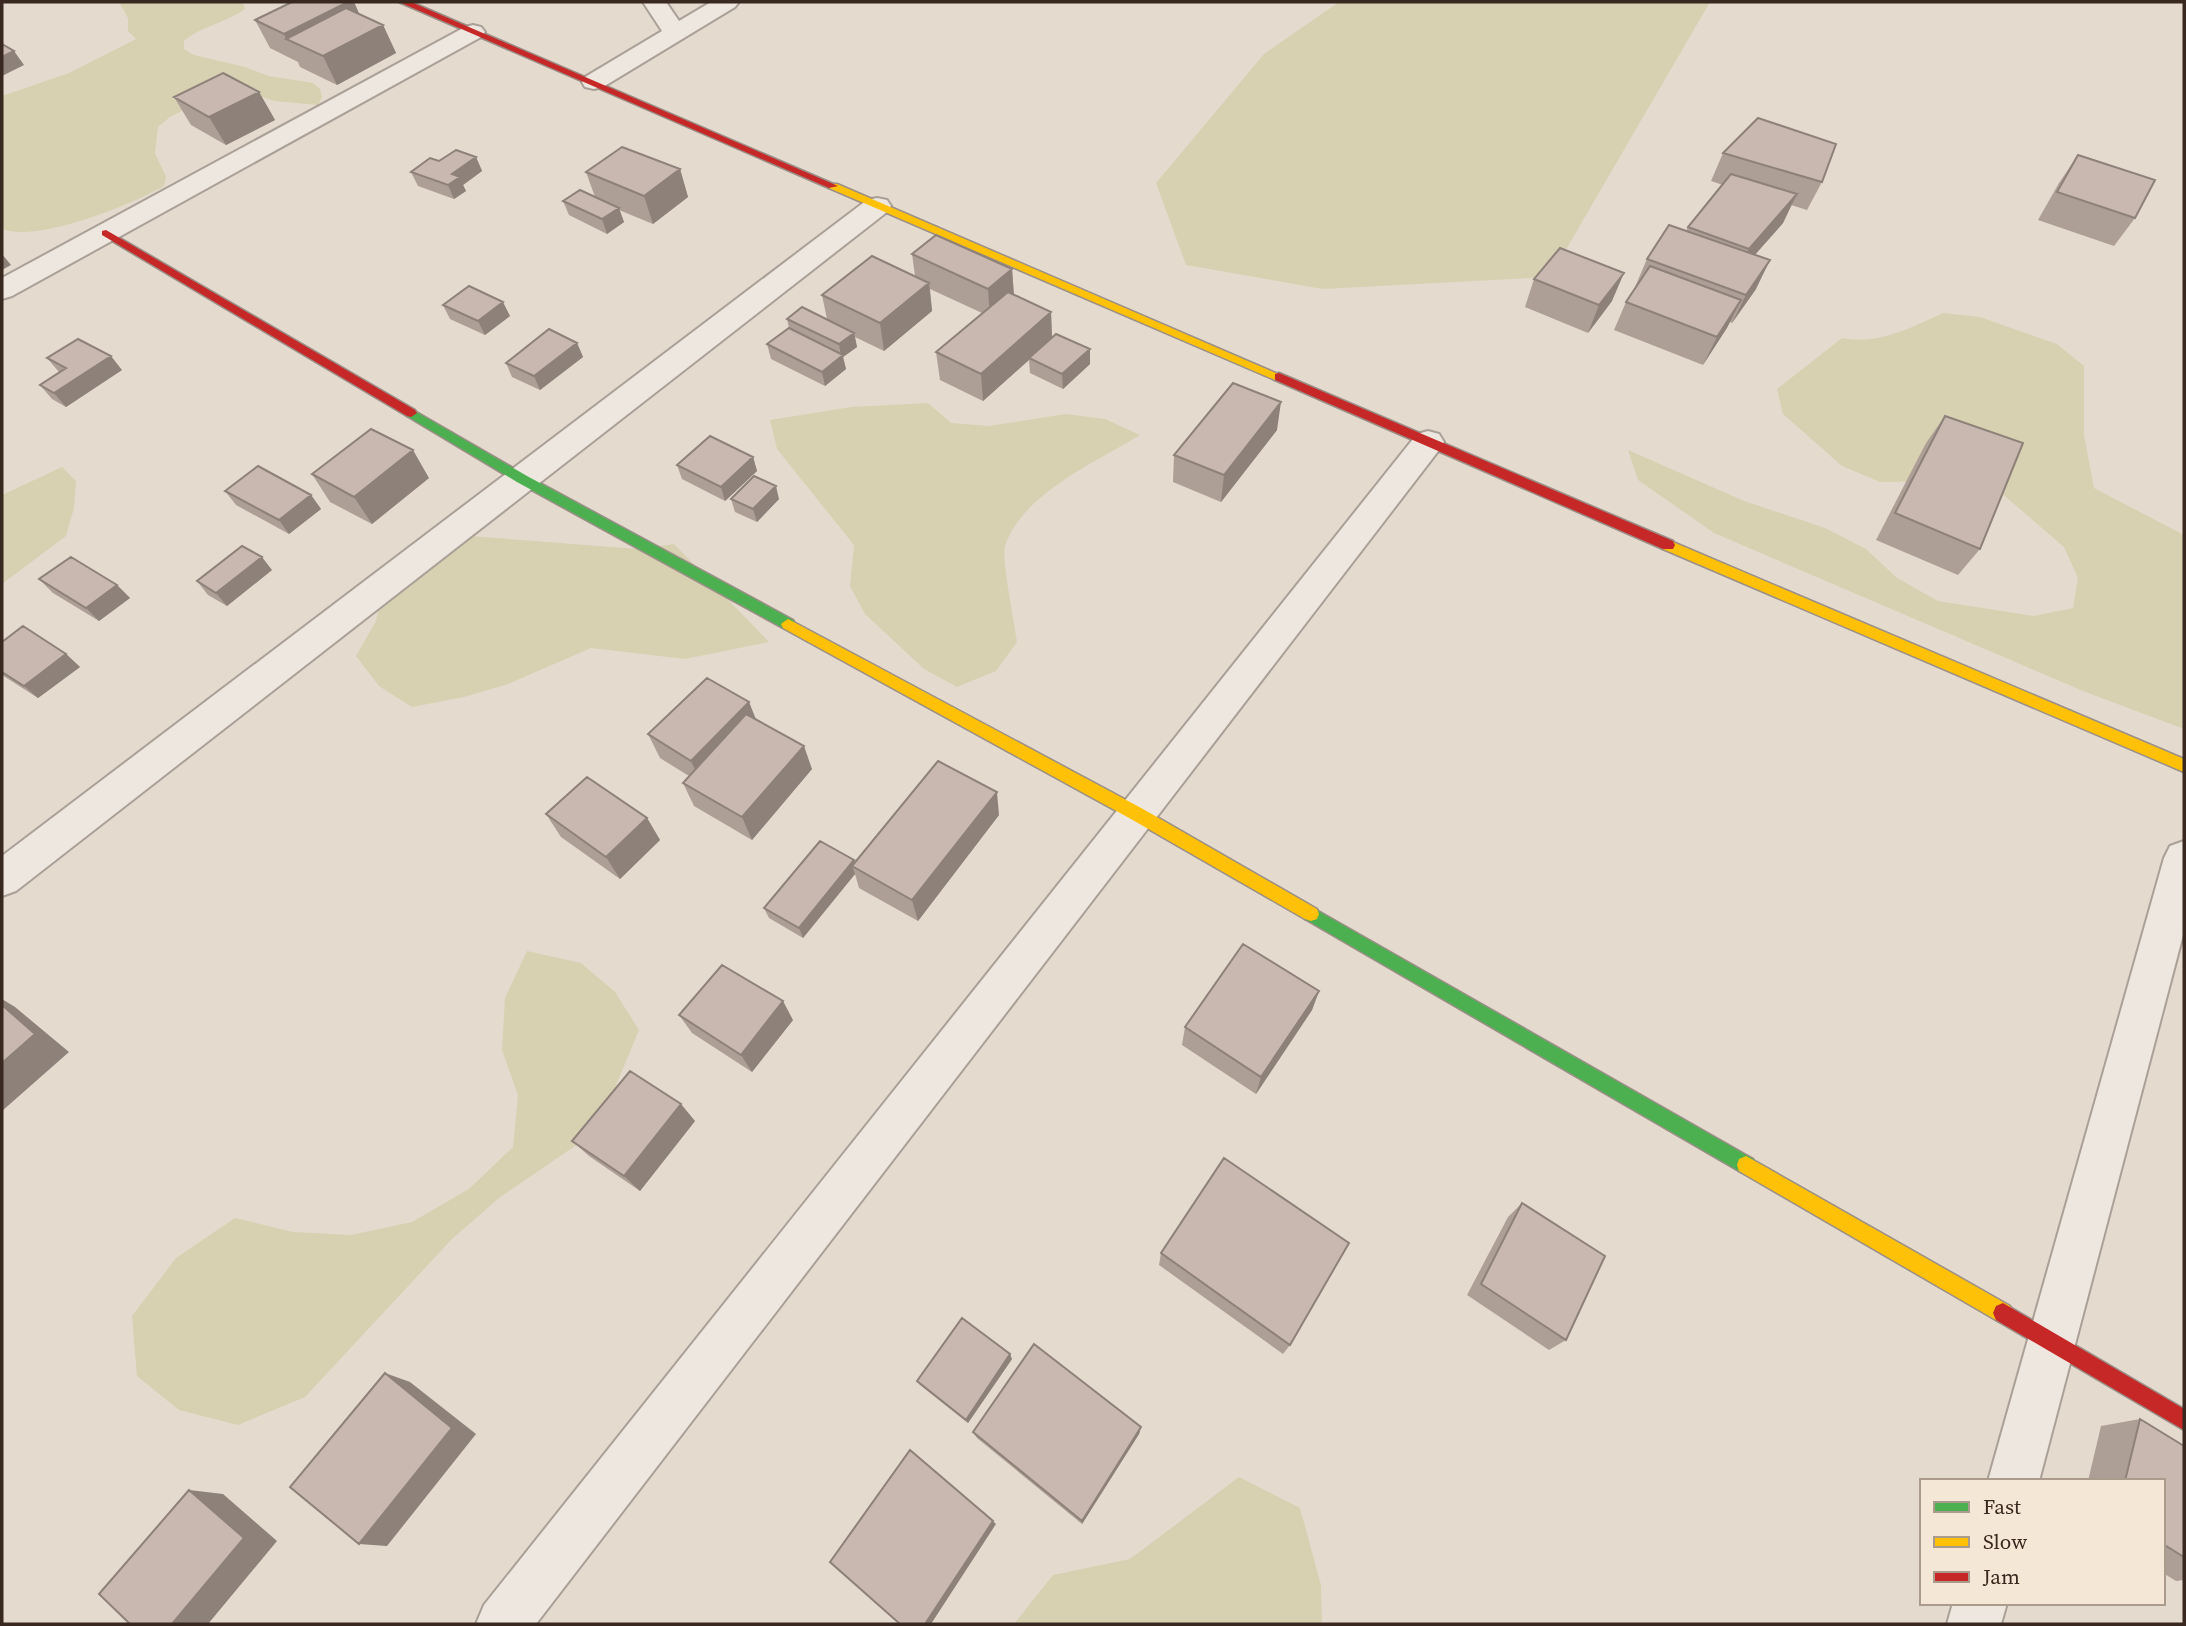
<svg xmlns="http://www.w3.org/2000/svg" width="2186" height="1626" viewBox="0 0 2186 1626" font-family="'Source Serif 4',serif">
  <rect width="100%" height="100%" fill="#e5dace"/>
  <path fill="#d7d1b1" d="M119,2H243L245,9C226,23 201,26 184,41V49L194,55L245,67L269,76L313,83L320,89L322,97L318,105L274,101L240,89L209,97L170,117L158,127L155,153L166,177L164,186C131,205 37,243 2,229V96L69,73L136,39L128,31V18Z
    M1339,2H1710L1550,277L1323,289L1186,265L1156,183L1264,54Z
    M1943,313L1980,317L2057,344L2084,366V435L2094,488L2184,535V729L2083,691L1714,533L1638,480L1628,450L1744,501L1825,528L1866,549L1897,578L1938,601L2034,616L2073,608L2078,578L2064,547L1999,491L1958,481L1880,482L1842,466L1783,414L1777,389L1842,338C1879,345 1910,328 1943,313Z
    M928,403L951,423L989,426L1066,414L1105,419L1140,435C1096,462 1022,494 1005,546C1001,558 1015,625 1017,642L996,671L957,687L924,669L865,614L850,586L854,545L777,449L770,420L851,407Z
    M62,467L76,481L74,508L66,536L2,584V495Z
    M457,535L638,549L674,544L769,642L685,659L591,648L508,684L464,697L412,707L379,686L356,656L376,621L384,585Z
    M527,951L581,963L615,992L639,1030L597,1131L499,1198L452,1239L305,1397L238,1425L179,1410L137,1376L132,1316L176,1258L235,1218L293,1232L351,1235L412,1222L469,1189L513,1147L518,1095L502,1050L505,998Z
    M1239,1477L1300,1508L1321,1585L1322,1624H1014L1053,1575L1130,1559Z"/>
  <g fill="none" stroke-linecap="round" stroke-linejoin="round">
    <g stroke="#aaa097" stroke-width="4">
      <path id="street" d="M643,2H666L679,21L711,2H739L735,7L603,87L594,89L585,87L582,82L585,77L662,31Z
        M473,25L481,27L485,32L481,37L12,296L2,299V278L465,27Z
        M877,198L887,200L891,206L887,212L16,891L2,896V856L867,200Z
        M1428,431L1439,434L1444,442L1439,450L536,1624H476L484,1605L1417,434Z
        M2184,841V931L2039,1481H1988L2164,858L2170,846Z
        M1953,1603H2007L2001,1624H1947Z"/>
    </g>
    <g stroke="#9a8f87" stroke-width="3">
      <path id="fast" d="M411,409L527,476L793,620L795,624L793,628H783L517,482L407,416V410Z
        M1311,907L1753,1159L1755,1165L1753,1171L1746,1174L1739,1171L1305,919L1303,914L1305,909Z"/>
    </g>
    <g stroke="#9a8f87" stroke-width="3">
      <path id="slow" d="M829,184H837L1285,377L1283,380H1275L829,188Z
        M1668,540L2184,759V772L1663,549L1661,545Z
        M788,619L1143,809L1317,909L1319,914L1317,919L1311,921L1305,919L1131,819L783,628L781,624Z
        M1746,1156L2010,1306L2013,1313L2010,1320L2003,1323L1996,1320L1739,1171L1737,1165L1739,1159Z"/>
    </g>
    <g stroke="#9a8f87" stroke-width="3">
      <path id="jam" d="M399,2H411L838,186L829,188Z
        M106,230L415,410L417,413L411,417L407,416L102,235V231Z
        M1279,373L1673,541L1675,545L1673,549H1663L1275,380V374Z
        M2003,1303L2184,1409V1430L1996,1320L1993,1313L1996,1306Z"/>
    </g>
    <use href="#street" fill="#ede7e0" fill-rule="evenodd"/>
    <use href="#fast" fill="#4caf50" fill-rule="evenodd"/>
    <use href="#slow" fill="#ffc107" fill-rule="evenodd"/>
    <use href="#jam" fill="#c62828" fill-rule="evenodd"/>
  </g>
  <path fill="#ad9e96" d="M354,2L359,14L383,25L396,53L337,85L300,67L298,62L270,48L255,20Z
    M259,92L275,120L226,145L191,125L174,97Z
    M1723,153L1822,182L1807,210L1791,205L1783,223L1755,255L1756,289L1732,323L1730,322L1703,365L1614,330L1626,302L1636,287H1635L1647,259L1686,231L1688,227L1723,185L1711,181Z
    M2078,155L2135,218L2114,246L2038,220L2059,183Z
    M476,157L482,171L463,185L466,191L454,199L418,186L411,172L439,161Z
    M680,169L688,197L653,224L619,210L624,222L607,234L569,215L563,201L595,197L586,172Z
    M912,254L1012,269L1014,295L1051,312L1052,338L1090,349V364L1063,389L1030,373L1029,360L983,401L940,380L936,352L982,313L930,289L932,311L884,351L855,337L857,347L843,357L846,369L825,386L771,359L767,344L789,328L787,319H827L822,295L915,276Z
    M1534,279L1612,301L1588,333L1525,307Z
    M443,305L510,316L485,335L450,319Z
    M577,343L583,357L540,390L512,377L506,363Z
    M47,358L122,370L66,407L52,399L40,385L59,372Z
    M1945,416L1980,549L1958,575L1876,540L1926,443Z
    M1277,430L1221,502L1173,482L1174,455Z
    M753,457L757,471L725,501L682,479L677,465Z
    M312,474L429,478L372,524L330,502Z
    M225,491L311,495L321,509L289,534L236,505Z
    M731,499H779L757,522L735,512Z
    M272,570L227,606L208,595L197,581Z
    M39,579L117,585L130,598L99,621L53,593Z
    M2,642L66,654L80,667L38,698L2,675Z
    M749,702L756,719L812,769L752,840L694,806L683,783L689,776L660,758L648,734Z
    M546,814L647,818L660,840L620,879L561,837Z
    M999,815L918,921L859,888L855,874L803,938L769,918L764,908L855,863Z
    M1319,991L1312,1010L1256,1094L1182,1045L1185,1027Z
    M679,1015L793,1020L752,1072L692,1033Z
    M695,1121L640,1191L589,1156L572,1141Z
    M1522,1203L1566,1340L1549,1350L1467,1295L1508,1217Z
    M1161,1253L1290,1345L1283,1354L1159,1265Z
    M1012,1359L968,1423L920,1385L917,1381Z
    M2140,1419L2184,1446V1580L2176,1581L2163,1573V1481H2088L2101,1426Z
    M1141,1427L1139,1434L1082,1524L977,1438L973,1432Z"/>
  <path fill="#8d817a" d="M348,2H354L365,27L286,39L284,34Z
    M383,25L396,53L337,85L323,56Z
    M14,51L24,65L2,76V57Z
    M259,92L275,120L226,145L209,117Z
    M476,157L482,171L463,185L466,191L454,199L448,185L452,174Z
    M680,169L688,197L653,224L644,196Z
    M1797,194L1783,223L1735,277L1749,249Z
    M619,208L624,222L607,234L602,219Z
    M2,254L11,265L2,270Z
    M1770,260L1756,289L1732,323L1746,295Z
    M1012,269L1014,297L990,317L988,289Z
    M1624,273L1612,301L1588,333L1599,305Z
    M929,283L932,311L884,351L880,323Z
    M1741,300L1727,328L1703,365L1717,337Z
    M503,302L510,316L485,335L478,321Z
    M1051,312L1052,340L1029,358V360L983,401L981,374Z
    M854,333L857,347L843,357L846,369L825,386L822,372L841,356L839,344Z
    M577,343L583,357L540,390L534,376Z
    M1090,349V364L1063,389L1062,374Z
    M111,356L122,370L66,407L54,393Z
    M1281,402L1277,430L1221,502L1224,475Z
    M413,450L429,478L372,524L354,497Z
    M753,457L757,471L725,501L721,487Z
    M776,486L779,499L757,522L753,509Z
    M311,495L321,509L289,534L279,520Z
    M262,557L272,570L227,606L216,593Z
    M117,585L130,598L99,621L86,608Z
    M66,654L80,667L38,698L24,686Z
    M749,702L758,726L702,784L691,761Z
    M804,746L812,769L752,840L742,817Z
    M997,792L999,815L918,921L912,900Z
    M647,818L660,840L620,879L606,857Z
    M854,860L856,868L852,866L855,874L803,938L799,928Z
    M1319,991L1312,1010L1256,1094L1261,1077Z
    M2,999L15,1007L69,1052L2,1111Z
    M783,1001L793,1020L752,1072L741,1055Z
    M681,1104L695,1121L640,1191L624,1176Z
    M1010,1354L1012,1359L968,1423L966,1420Z
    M385,1373L410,1382L476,1434L387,1546L359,1544Z
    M1141,1427L1139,1434L1082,1524V1521Z
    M189,1490L223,1494L277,1541L208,1624H172Z
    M993,1521L996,1524L931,1624H925Z"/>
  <path fill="#c9b8af" stroke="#8d817a" stroke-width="2" d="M292,2H348L284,34L255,20Z
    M346,8L383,25L323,56L286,39Z
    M2,44L14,51L2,57Z
    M223,73L259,92L209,117L174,97Z
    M1758,118L1836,144L1822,182L1723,153Z
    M622,147L680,169L644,196L586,172Z
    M456,150L476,157L452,174L460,177L448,185L411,172L430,158L439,161Z
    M2078,155L2155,180L2135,218L2057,192Z
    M1731,174L1797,194L1749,249L1688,227Z
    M580,190L619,208L602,219L563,201Z
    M1669,225L1770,260L1746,295L1647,259Z
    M936,235L1012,269L988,289L912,254Z
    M1560,248L1624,273L1599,305L1534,279Z
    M872,256L929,283L880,323L822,295Z
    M1650,266L1741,300L1717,337L1626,302Z
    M469,286L503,302L478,321L443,305Z
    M1008,292L1051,312L981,374L936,352Z
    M802,307L854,333L839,344L787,319Z
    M789,328L843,355L822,372L767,344Z
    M549,329L577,343L534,376L506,363Z
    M1056,334L1090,349L1062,374L1029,358Z
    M78,339L111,356L54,393L40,385L66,368L47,358Z
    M1233,383L1281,402L1224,475L1174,455Z
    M1945,416L2023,443L1980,549L1895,513Z
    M371,429L413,450L354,497L312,474Z
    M710,436L753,457L721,487L677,465Z
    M258,466L311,495L279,520L225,491Z
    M754,476L776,486L753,509L731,499Z
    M242,546L262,557L216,593L197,581Z
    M71,557L117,585L86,608L39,579Z
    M23,626L66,654L24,686L2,672V642Z
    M707,678L749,702L691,761L648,734Z
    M746,714L804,746L742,817L683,783Z
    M938,761L997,792L912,900L852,866Z
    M587,777L647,818L606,857L546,814Z
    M820,841L854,860L799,928L764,908Z
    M1243,944L1319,991L1261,1077L1185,1027Z
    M722,965L783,1001L741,1055L679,1015Z
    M2,1005L35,1034L2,1063Z
    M630,1071L681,1104L624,1176L572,1141Z
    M1224,1158L1349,1243L1290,1345L1161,1253Z
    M1522,1203L1605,1256L1566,1340L1481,1284Z
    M962,1318L1010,1354L966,1420L917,1381Z
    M1034,1344L1141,1427L1082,1521L973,1432Z
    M385,1373L452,1428L359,1544L290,1487Z
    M2140,1419L2184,1446V1557L2163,1544V1481H2125Z
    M910,1450L993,1521L925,1624H900L830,1562Z
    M189,1490L244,1538L172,1624H130L99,1594Z"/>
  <rect width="2186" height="1626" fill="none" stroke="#39281f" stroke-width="7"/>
  <rect x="1920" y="1479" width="245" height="126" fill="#f5e7d5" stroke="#aa9b8c" stroke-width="2"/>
  <rect x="1934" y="1502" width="35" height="10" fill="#4caf50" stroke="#aa9b8c" stroke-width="2"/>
  <text x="1983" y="1514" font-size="21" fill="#39281f">Fast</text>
  <rect x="1934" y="1537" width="35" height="10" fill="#ffc107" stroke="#aa9b8c" stroke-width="2"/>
  <text x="1983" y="1549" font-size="21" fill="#39281f">Slow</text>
  <rect x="1934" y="1572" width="35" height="10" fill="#c62828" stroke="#aa9b8c" stroke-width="2"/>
  <text x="1983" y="1584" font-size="21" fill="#39281f">Jam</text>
</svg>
